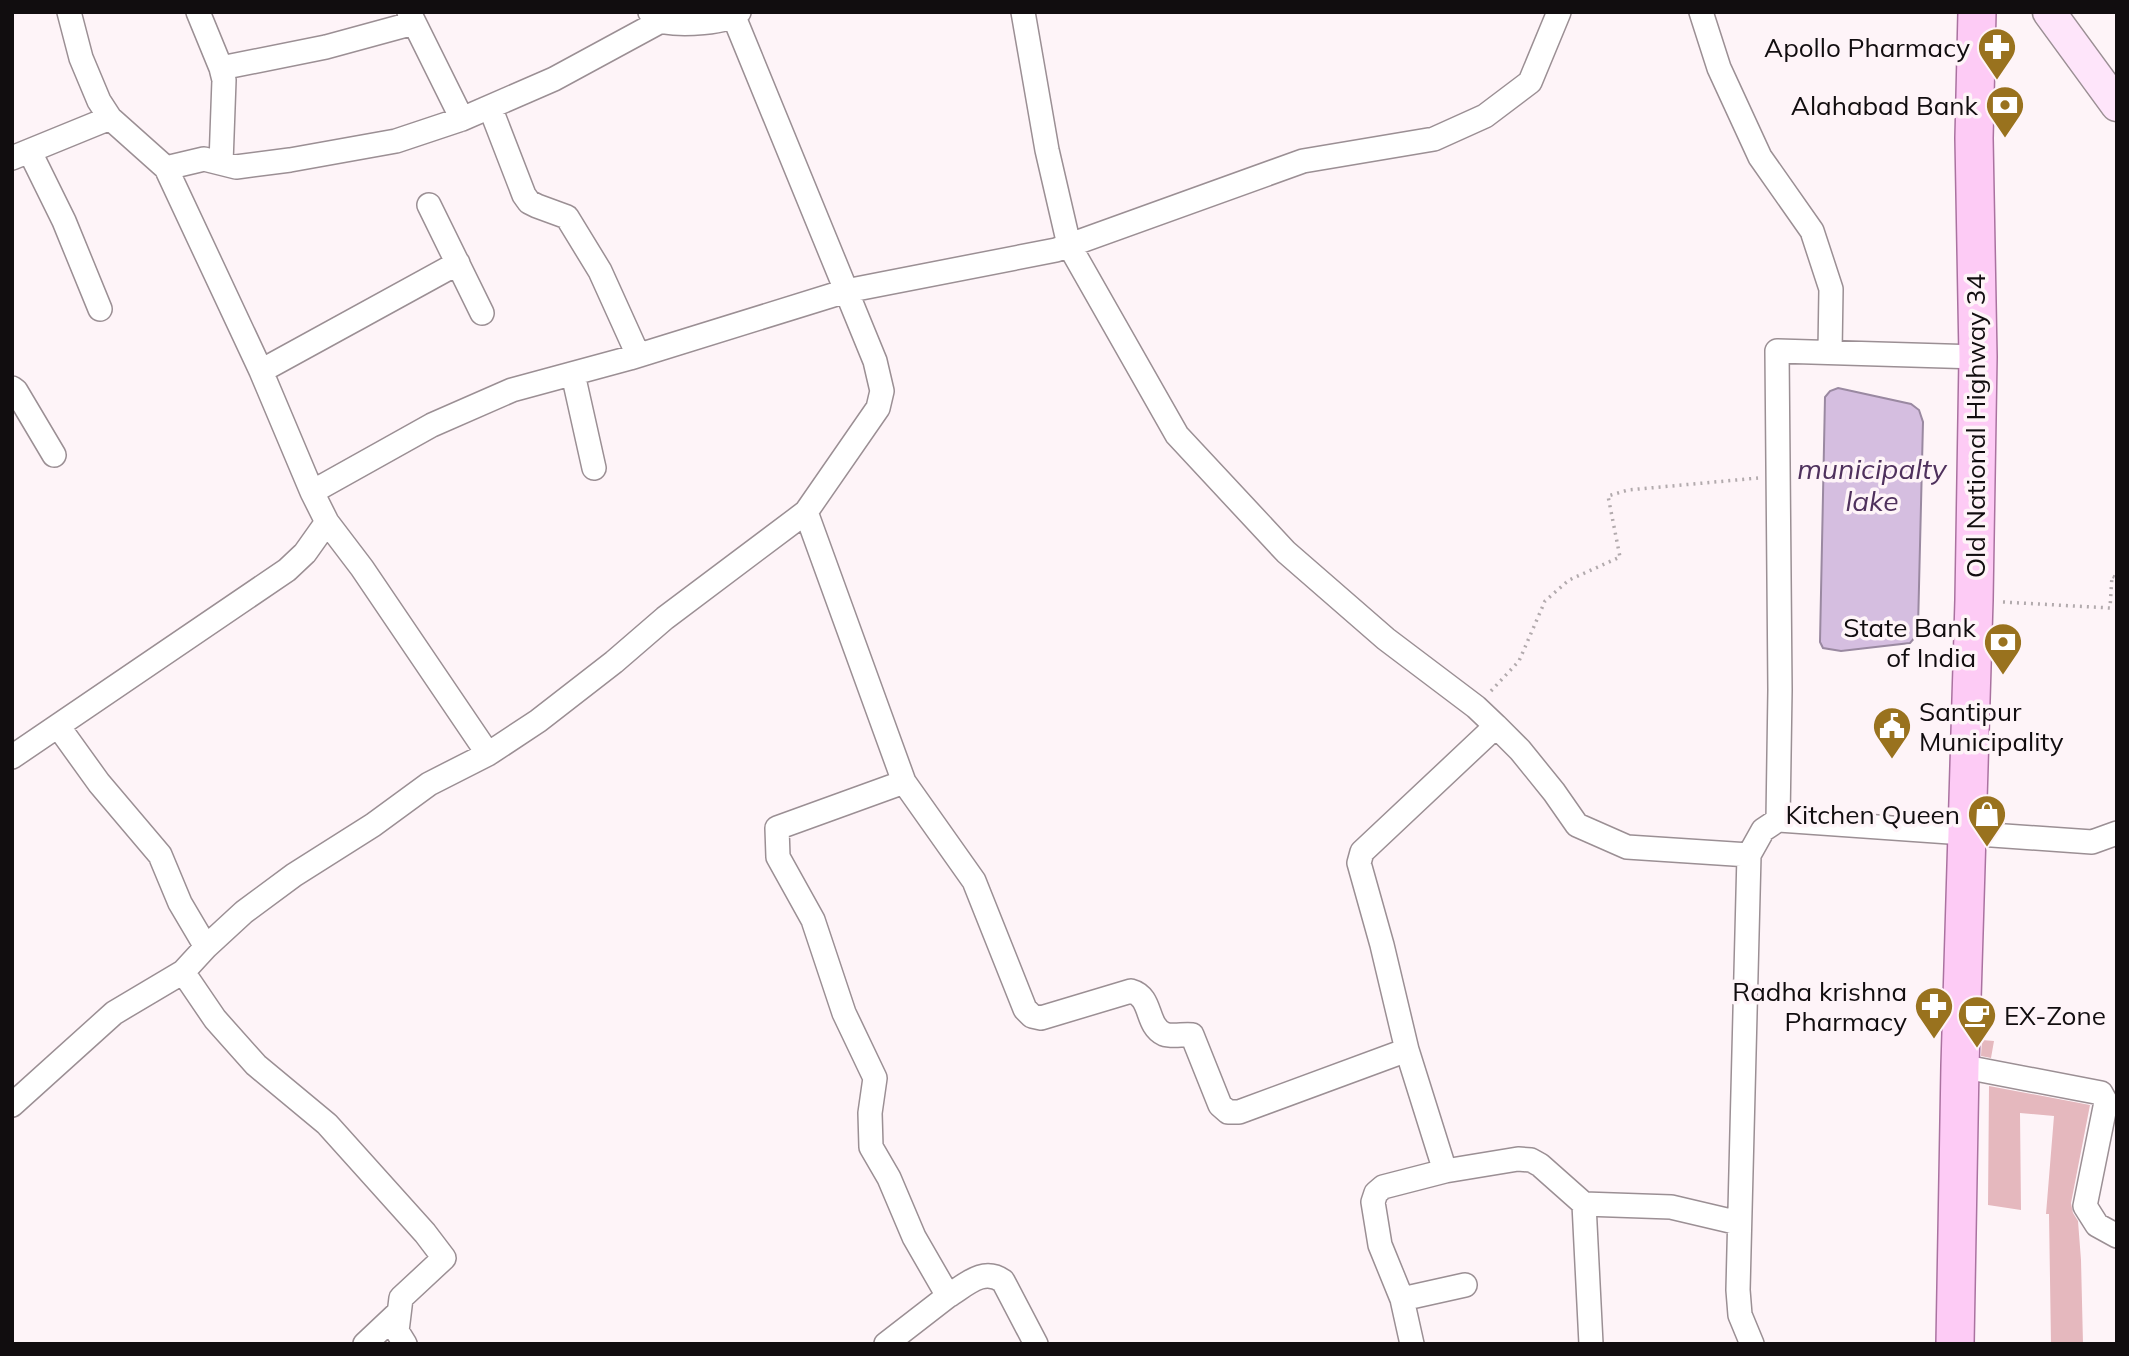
<svg xmlns="http://www.w3.org/2000/svg" width="2129" height="1356" viewBox="0 0 2129 1356" font-family="Mulish,sans-serif">
  <rect width="100%" height="100%" fill="#fef4f8"/>
  <path fill="#d5bee0" stroke="#9a89a1" stroke-width="2" d="M1838,388L1911,404L1919,410L1923,422L1918,628L1917,635L1910,643L1841,651L1823,648L1820,642L1825,397L1830,391Z"/>
  <path fill="#e5b8be" d="M1982,1040L1994,1041L1991,1058L1981,1056Z
    M1989,1086L2090,1105L2071,1203L2073,1213L2078,1221L2081,1260L2083,1344H2051L2049,1214H2046L2054,1116L2020,1113L2021,1210L1988,1205Z"/>
  <g fill="none" stroke-linecap="round" stroke-linejoin="round">
    <g stroke="#9b8f94" stroke-width="26">
      <path id="street" d="M69,12L81,58L99,101L110,118L166,168L261,371L312,492
        M198,12L221,68L224,80L221,163
        M409,12L462,119
        M650,12C655,16 658,20 664,22C682,25 726,24 739,12
        M1023,12L1047,150L1069,245L1177,435L1286,552L1386,639L1476,707L1496,726L1520,750L1554,792L1577,825L1627,847L1749,855
        M1701,12L1719,68L1760,157L1812,231L1831,289L1830,352
        M221,68L326,47L414,23
        M490,107L524,195L529,202L537,206L567,217L600,271L638,355
        M30,152L64,221L100,309
        M12,158L110,118
        M166,168L204,159L236,167L290,160L396,141L462,119L554,79L661,21
        M429,205L482,313
        M261,371L458,263
        M573,374L594,468
        M12,388L16,391L54,455
        M806,512L904,782L777,828L778,857L813,920L844,1013L875,1078L870,1113L871,1147L889,1178L914,1237L948,1296L886,1344
        M327,522L362,568L488,754
        M58,726L99,783L160,855L180,903L206,947
        M12,757L287,570L305,553L327,522L312,492L432,425L512,390L630,358L846,291L1056,250L1303,161L1434,139L1485,116L1530,82L1559,12
        M904,782L974,881L1025,1009L1032,1016L1041,1018L1131,991C1153,997 1145,1025 1164,1034C1172,1037 1183,1034 1192,1035L1220,1105L1228,1112H1239L1407,1050
        M1778,820L1780,690L1777,351L1978,357
        M1960,1066L2101,1093L2106,1102L2085,1206L2097,1225L2117,1236
        M12,1105L114,1013L183,972
        M1445,1171L1518,1159L1531,1160L1540,1165L1584,1204L1671,1207L1739,1223
        M1584,1204L1591,1344
        M948,1296C966,1285 983,1267 1003,1281L1036,1344
        M1402,1299L1465,1285
        M365,1344L399,1312
        M405,1344L397,1331L401,1298L444,1258L425,1233L327,1124L256,1065L215,1019L183,972L206,947L244,912L294,875L373,825L429,784L488,754L538,721L614,662L665,618L806,512L878,408L882,391L875,361L732,12
        M1412,1344L1402,1299L1380,1245L1373,1202L1376,1193L1383,1187L1445,1171L1407,1050L1382,945L1359,863L1362,852L1496,726
        M1752,1344L1740,1315L1738,1290L1749,855L1763,830L1778,820L2092,842L2117,833"/>
    </g>
    <g stroke="#9b8f94" stroke-width="35">
      <path id="secondary" d="M2049,12L2117,105"/>
    </g>
    <g stroke="#aa72a0" stroke-width="40">
      <path id="primary" d="M1955,1344L1960,1066L1974,600L1978,357L1974,138L1977,12"/>
    </g>
    <path stroke="#b2aaad" stroke-width="3.5" stroke-dasharray="2 5" stroke-linecap="butt" d="M2003,602L2110,608L2112,576L2117,578
      M1491,691L1519,661L1545,601L1569,580L1620,557L1608,496L1628,490L1758,478"/>
    <use href="#street" stroke="#fff" stroke-width="23"/>
    <use href="#secondary" stroke="#fee5fa" stroke-width="32"/>
    <use href="#primary" stroke="#fdcbf5" stroke-width="37"/>
  </g>
  <defs>
    <g id="pharmacy-pin" transform="scale(2.0125)"><path d="M0 17L-7.5 6A9.5 9.5 0 1 1 7.5 6Z" fill="#99721e" stroke="#fef4f8"/><path d="M-2-6h4v4h4v4h-4v4h-4v-4h-4v-4h4Z" fill="#fff"/></g>
    <g id="bank-pin" transform="scale(2.0125)"><path d="M0 17L-7.5 6A9.5 9.5 0 1 1 7.5 6Z" fill="#99721e" stroke="#fef4f8"/><path d="M-6-4H6V4H-6ZM0-2.3a2.3 2.3 0 1 0 0 4.6a2.3 2.3 0 1 0 0-4.6Z" fill="#fff"/></g>
    <g id="civic-pin" transform="scale(2.0125)"><path d="M0 17L-7.5 6A9.5 9.5 0 1 1 7.5 6Z" fill="#99721e" stroke="#fef4f8"/><path d="M-.6-6.5H3V-4.5H.6V-3L4-1V1h2V6H-6V1h2V-1L-.6-3ZM-1.2 2.5V6h2.4V2.5Z" fill="#fff"/></g>
    <g id="shop-pin" transform="scale(2.0125)"><path d="M0 17L-7.5 6A9.5 9.5 0 1 1 7.5 6Z" fill="#99721e" stroke="#fef4f8"/><path d="M-5-2.5h2.3a2.7 3.5 0 0 1 5.4 0H5L5.5 6h-11ZM-1.5-2.5h3a1.5 2.3 0 0 0-3 0Z" fill="#fff"/></g>
    <g id="cafe-pin" transform="scale(2.0125)"><path d="M0 17L-7.5 6A9.5 9.5 0 1 1 7.5 6Z" fill="#99721e" stroke="#fef4f8"/><path d="M-5.5-4.5H6V0H3Q3 3.5 0 3.5H-2.5Q-5.5 3.5-5.5 0ZM3-3.2v2h1.7v-2ZM-6 4.5H4V6H-6Z" fill="#fff"/></g>
  </defs>
  <g fill-rule="evenodd">
    <use href="#pharmacy-pin" x="1997" y="47"/>
    <use href="#bank-pin" x="2005" y="105"/>
    <use href="#bank-pin" x="2003" y="642"/>
    <use href="#civic-pin" x="1892" y="726"/>
    <use href="#shop-pin" x="1987" y="814"/>
    <use href="#pharmacy-pin" x="1934" y="1006"/>
    <use href="#cafe-pin" x="1977" y="1015"/>
  </g>
  <g text-anchor="middle" dominant-baseline="central" stroke-width="7" stroke-linejoin="round" paint-order="stroke">
    <g font-size="26" fill="#110d0f" stroke="#fef4f8" text-anchor="end">
      <text x="1970" y="47">Apollo Pharmacy</text>
      <text x="1978" y="105">Alahabad Bank</text>
      <text x="1976" y="627">State Bank<tspan x="1976" dy="30">of India</tspan></text>
      <text x="1919" y="711" text-anchor="start">Santipur<tspan x="1919" dy="30">Municipality</tspan></text>
      <text x="1960" y="814">Kitchen Queen</text>
      <text x="1907" y="991">Radha krishna<tspan x="1907" dy="30">Pharmacy</tspan></text>
      <text x="2004" y="1015" text-anchor="start">EX-Zone</text>
    </g>
    <g font-size="26" fill="#110d0f" stroke="#fef4f8">
      <text transform="translate(1975 426) rotate(-90)">Old National Highway 34</text>
    </g>
    <g font-size="28" font-style="italic" fill="#4f315d" stroke="#fef4f8">
      <text x="1872" y="468">municipalty<tspan x="1872" dy="32">lake</tspan></text>
    </g>
  </g>
  <rect width="2129" height="1356" fill="none" stroke="#110d0f" stroke-width="28"/>
</svg>
